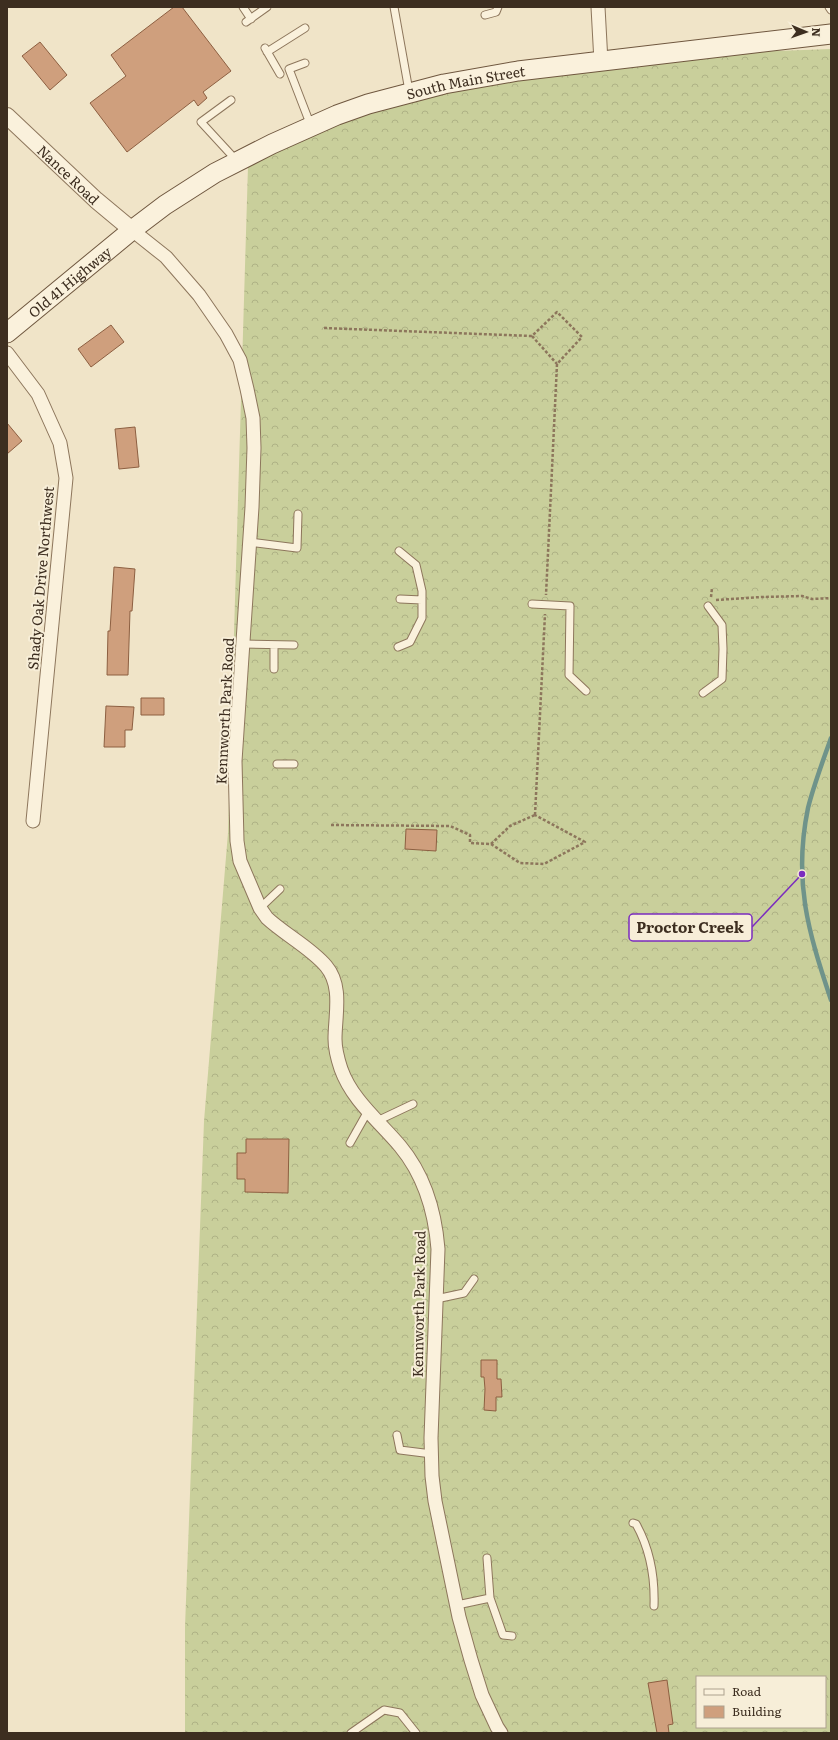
<svg xmlns="http://www.w3.org/2000/svg" width="838" height="1740" viewBox="0 0 838 1740" font-family="Literata,serif">
  <defs>
    <pattern id="forest-crowns" width="20" height="18" patternUnits="userSpaceOnUse"><rect width="20" height="18" fill="#c9cf9b"/><path d="M2 6a3 3 0 1 1 6 0M12 15a3 3 0 1 1 6 0" fill="none" stroke="#aeb285"/></pattern>
  </defs>
  <rect width="100%" height="100%" fill="#f0e4c8"/>
  <path fill="url(#forest-crowns)" fill-rule="evenodd" d="M831,49V1733H185V1627L204,1121L228,833L248,166L368,101L642,56ZM697,1677H825V1727H697Z"/>
  <g fill="none" stroke-linecap="round" stroke-linejoin="round">
    <path stroke="#6f938a" stroke-width="4.5" d="M831,738C823,761 814,784 808,808C793,881 808,931 831,1000"/>
  </g>
  <path fill="#cf9f7d" stroke="#8d5f41" d="M174,7H182L231,71L203,92L207,98L198,106L194,100L127,152L90,103L126,76L111,55Z
    M40,42L67,75L50,90L22,56Z
    M111,325L124,342L91,367L78,349Z
    M7,423L22,441L7,454Z
    M135,427L139,467L119,469L115,429Z
    M114,567L135,569L132,611H130L128,675H107L108,631H110Z
    M141,698H164V715H141Z
    M106,706L134,707L132,730H125V747H104Z
    M406,829L437,830L436,851L405,849Z
    M246,1139H289L288,1193L245,1192V1179H237V1153H246Z
    M481,1360H497V1379H501L502,1397H496V1411L484,1410L485,1389L484,1377H481Z
    M667,1680L673,1724L668,1725L669,1733H657L648,1683Z"/>
  <g fill="none" stroke-linecap="round" stroke-linejoin="round">
    <g stroke="#8d765c" stroke-width="9">
      <path id="service" d="M243,7L251,19
        M394,7L409,91
        M829,7L831,10
        M485,15L496,12L498,7
        M246,22L267,7
        M265,48L280,74
        M267,52L305,28
        M305,63L289,69L311,126
        M231,100L201,122L236,160
        M249,542L297,548L298,514
        M400,599L422,600
        M532,604L570,606L569,675L586,691
        M242,644L294,645
        M398,647L410,642L422,618V591L416,565L399,551
        M274,669V645
        M703,693L722,679L723,649L722,625L708,606
        M277,764H294
        M260,908L280,889
        M377,1121L413,1104
        M350,1143L368,1111
        M436,1299L464,1293L474,1279
        M397,1435L400,1450L432,1454
        M633,1523L636,1524C650,1549 655,1577 654,1606
        M487,1558L490,1598L503,1635L512,1636
        M457,1605L490,1598
        M351,1733L384,1710L400,1713L416,1733"/>
    </g>
    <g stroke="#8d765c" stroke-width="15">
      <path id="minor" d="M598,7L601,62
        M132,230L166,257L199,295L226,334L240,360L247,389L253,418L254,448L252,507L235,761L237,841L240,861L260,908L267,918C284,934 311,948 326,966C343,986 335,1015 335,1039C335,1049 338,1060 341,1069C352,1100 379,1121 400,1146C425,1176 435,1211 438,1249L431,1438L432,1476L435,1501L459,1617L471,1660L482,1695L497,1727L501,1733
        M7,353L38,394L60,443L66,478L33,821"/>
    </g>
    <g stroke="#8d765c" stroke-width="18">
      <g id="tertiary">
        <path id="s1" d="M7,116L96,200L132,230"/>
      </g>
    </g>
    <g stroke="#6f573f" stroke-width="21">
      <g id="secondary">
        <path id="s2" d="M7,333L132,230L165,205L215,173L272,144L337,115L368,104L444,84L518,71L831,34"/>
      </g>
    </g>
    <path stroke="#8d765c" stroke-width="2.5" stroke-dasharray="3 2" stroke-linecap="butt" d="M324,328L532,336L557,312L582,337L557,364L546,595
      M532,336L557,364
      M711,597L712,588
      M716,600L761,597L802,596L812,599L831,598
      M535,815L545,614
      M331,825L450,826L470,835V843L491,844L520,863L544,864L585,842L535,815
      M491,844L510,826L535,815"/>
    <use href="#service" stroke="#faf1dc" stroke-width="7"/>
    <use href="#minor" stroke="#faf1dc" stroke-width="13"/>
    <use href="#tertiary" stroke="#faf1dc" stroke-width="16"/>
    <use href="#secondary" stroke="#faf1dc" stroke-width="19"/>
  </g>
  <g text-anchor="middle" dominant-baseline="central" stroke-width="4" stroke-linejoin="round" paint-order="stroke">
    <g font-size="14" fill="#3d2e20" stroke="#f7eed8">
      <text stroke="none"><textPath href="#s2" startOffset="531">South Main Street</textPath></text>
      <text stroke="none"><textPath href="#s1" startOffset="85">Nance Road</textPath></text>
      <text stroke="none"><textPath href="#s2" startOffset="81">Old 41 Highway</textPath></text>
      <text transform="translate(40 578) rotate(-85)">Shady Oak Drive Northwest</text>
      <text transform="translate(224 711) rotate(-87)">Kennworth Park Road</text>
      <text transform="translate(418 1304) rotate(-89)">Kennworth Park Road</text>
    </g>
  </g>
  <path fill="none" stroke="#7b2cbf" stroke-width="1.5" d="M802 874L752 927"/>
  <circle fill="#7b2cbf" stroke="#f7eed8" stroke-width="1.5" cx="802" cy="874" r="4"/>
  <rect fill="#f7eed8" stroke="#7b2cbf" stroke-width="1.5" x="629" y="914" width="123" height="27" rx="4"/>
  <g font-size="15" text-anchor="middle" font-weight="bold" fill="#3d2e20">
    <text x="690" y="933">Proctor Creek</text>
  </g>
  <rect width="838" height="1740" fill="none" stroke="#3d2e20" stroke-width="16"/>
  <rect x="696" y="1676" width="130" height="52" fill="#f7eed8" stroke="#ada18e"/>
  <rect x="704" y="1689" width="20" height="6" fill="#faf1dc" stroke="#ada18e"/>
  <text x="732" y="1696" font-size="12" fill="#3d2e20">Road</text>
  <rect x="704" y="1706" width="20" height="12" fill="#cf9f7d" stroke="#ada18e"/>
  <text x="732" y="1716" font-size="12" fill="#3d2e20">Building</text>
  <g transform="translate(806 32) rotate(92)" stroke="#f7eed8" stroke-width="3" paint-order="stroke">
  <path d="M0-3L7 15L0 10L-7 15Z" fill="#3d2e20"/>
  <text y="-6" font-size="11" font-weight="bold" text-anchor="middle" fill="#3d2e20">N</text>
  </g>
</svg>
